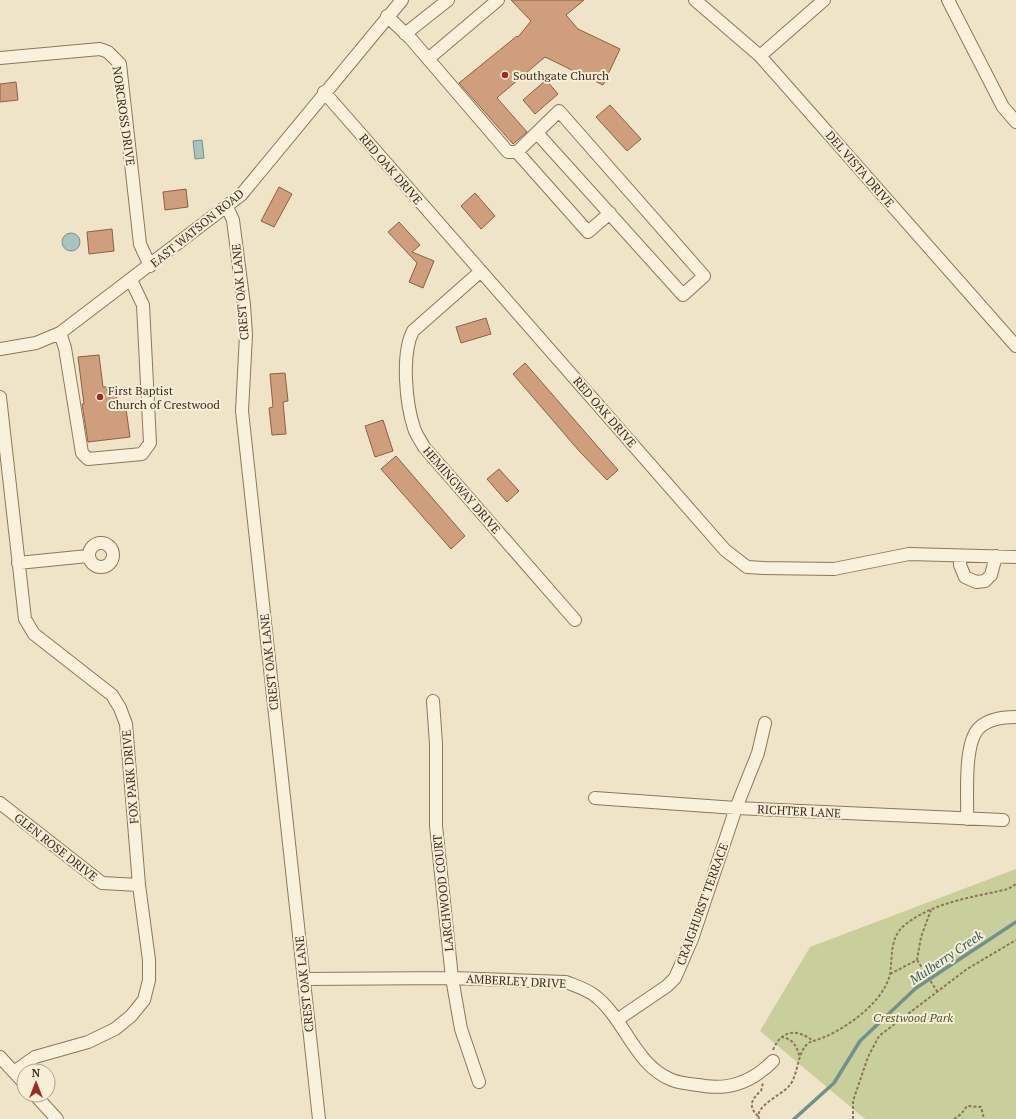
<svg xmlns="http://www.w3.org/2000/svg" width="1016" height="1119" viewBox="0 0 1016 1119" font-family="'PT Serif',serif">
  <rect width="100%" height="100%" fill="#f0e4c8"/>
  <path fill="#c9cf9b" d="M1016,869V1119H865L760,1031L810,947Z"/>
  <path fill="#a9c4bc" stroke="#6f938a" d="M202,140L204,158L195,159L193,141Z
    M62 242a9 9 0 1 1 18 0a9 9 0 1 1-18 0Z"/>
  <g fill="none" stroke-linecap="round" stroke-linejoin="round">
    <path stroke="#6f938a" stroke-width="3.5" d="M794,1119L834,1083L860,1041L916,988L1016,922"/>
  </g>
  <path fill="#cf9f7d" stroke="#8d5f41" d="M511,0H584L566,15L578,29L620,49L603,85L545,57L499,96L497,98L527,132L513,144L459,83L517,36L518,37L531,21Z
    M546,80L558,94L535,114L523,100Z
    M16,82L18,100L0,102V84Z
    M610,105L641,139L627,151L596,117Z
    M279,187L292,194L274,227L261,221Z
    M186,189L188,207L165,210L163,192Z
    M475,193L495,216L481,229L461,206Z
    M399,222L420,245L412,252L434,261L423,288L409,282L417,263L388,232Z
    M112,229L114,251L89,254L87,232Z
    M486,318L491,334L461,343L456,327Z
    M99,355L103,387H107V391L116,390L118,410L126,409L130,437L88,442L82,404H84L78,357Z
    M525,363L618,470L607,480L580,452L513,374Z
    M285,373L288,401L283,402L286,434L272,435L269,408L273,407L270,374Z
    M383,420L393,451L375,457L365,426Z
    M396,456L465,536L451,549L381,469Z
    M499,469L519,491L507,502L487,479Z"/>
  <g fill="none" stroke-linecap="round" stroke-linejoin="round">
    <g stroke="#8d765c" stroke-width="14">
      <path id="minor" d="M695,0L760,56L1016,346
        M948,0L1003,107L1016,122
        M387,16L411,39L508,152H517L559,111L704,276L683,295L537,133
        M405,34L448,0
        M760,56L824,0
        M0,58L100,49L108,52L120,64L140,244L150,266
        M428,59L498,0
        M324,92L725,550L747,567L764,568L834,569L909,554L1016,557
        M517,152L588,232L610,213
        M227,207L233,220L244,305L246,335L242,411L319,1119
        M481,271L413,331C401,354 406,404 414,428C416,435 421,441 424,447L575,620
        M60,333L65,348L82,453L88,459L142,454L150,443L143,305L131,280
        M0,349L36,343L60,333L241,195L402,0
        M0,397L25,619L34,634L112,695L120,708L126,724L139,885L149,960V980L144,1000L131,1016L115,1029L88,1042L35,1057L14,1072
        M89 555a12 12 0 1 1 24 0a12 12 0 1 1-24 0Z
        M960,556V565L965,577L976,582L985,581L991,575L996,556
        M18,563L88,556
        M433,701L436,744V826L452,978L461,1029L479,1082
        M595,798L736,808L1003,820
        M0,803L102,883L139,885
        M967,819C968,798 963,744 979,728C988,719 1003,717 1016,717
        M304,979L452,978L566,982C576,986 586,989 594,995C625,1018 634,1065 672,1080C682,1084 694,1084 705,1086C732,1090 754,1080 773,1061
        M617,1020L667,986L675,978L692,939L736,808L758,753L765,723
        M0,1057L24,1083
        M35,1095L57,1119"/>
    </g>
    <path stroke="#8d765c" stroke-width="2" stroke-dasharray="3 2" stroke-linecap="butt" d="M917,960L937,991
      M890,974L917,960L921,937L931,910
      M781,1037C794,1039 796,1046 800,1057
      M773,1050C781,1030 797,1028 813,1041C840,1034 884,1003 890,974C893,955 889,937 906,924C934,902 974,897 1008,889L1016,884
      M758,1116C748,1107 751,1099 761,1091L763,1083
      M759,1119C754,1106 782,1095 789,1086C800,1074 796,1046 813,1041
      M853,1119V1101L868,1057L879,1036L967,969L1016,940
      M954,1119L961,1114L967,1106L981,1107L984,1119"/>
    <use href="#minor" stroke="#faf1dc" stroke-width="12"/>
  </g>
  <g fill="#9e2a2b" stroke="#f7eed8" stroke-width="1.5">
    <circle cx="505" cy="75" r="4"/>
    <circle cx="100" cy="397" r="4"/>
  </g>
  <g text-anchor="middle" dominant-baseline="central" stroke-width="4" stroke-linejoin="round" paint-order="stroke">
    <g font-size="12" fill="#3d2e20" stroke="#f7eed8" text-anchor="start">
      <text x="513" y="75">Southgate Church</text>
      <text x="108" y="390">First Baptist<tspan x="108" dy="14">Church of Crestwood</tspan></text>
    </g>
    <g font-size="12" fill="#3d2e20" stroke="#f7eed8">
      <text transform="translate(124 116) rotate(82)">NORCROSS DRIVE</text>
      <text transform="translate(391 169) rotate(49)">RED OAK DRIVE</text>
      <text transform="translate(860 169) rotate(49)">DEL VISTA DRIVE</text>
      <text transform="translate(197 228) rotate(-39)">EAST WATSON ROAD</text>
      <text transform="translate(240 292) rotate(-95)">CREST OAK LANE</text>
      <text transform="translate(605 412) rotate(49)">RED OAK DRIVE</text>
      <text transform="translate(462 490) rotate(49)">HEMINGWAY DRIVE</text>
      <text transform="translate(269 662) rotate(-96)">CREST OAK LANE</text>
      <text transform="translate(130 777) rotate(-95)">FOX PARK DRIVE</text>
      <text transform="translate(799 811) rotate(3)">RICHTER LANE</text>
      <text transform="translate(56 847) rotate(38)">GLEN ROSE DRIVE</text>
      <text transform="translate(443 893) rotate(-96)">LARCHWOOD COURT</text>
      <text transform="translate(702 904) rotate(-70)">CRAIGHURST TERRACE</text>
      <text transform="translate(516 981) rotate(3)">AMBERLEY DRIVE</text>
      <text transform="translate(304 984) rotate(-96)">CREST OAK LANE</text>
    </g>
    <g font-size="12" font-style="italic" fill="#4d5a26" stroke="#f7eed8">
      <text x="913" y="1017">Crestwood Park</text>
    </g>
    <g font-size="13" font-style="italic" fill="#2f5d5a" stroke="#f7eed8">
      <text transform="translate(946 957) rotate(-34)">Mulberry Creek</text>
    </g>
  </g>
  <g transform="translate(36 1083)"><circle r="19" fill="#f7eed8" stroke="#ada18e"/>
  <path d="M0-3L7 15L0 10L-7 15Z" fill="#9e2a2b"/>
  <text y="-6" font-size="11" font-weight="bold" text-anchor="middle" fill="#3d2e20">N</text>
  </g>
</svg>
